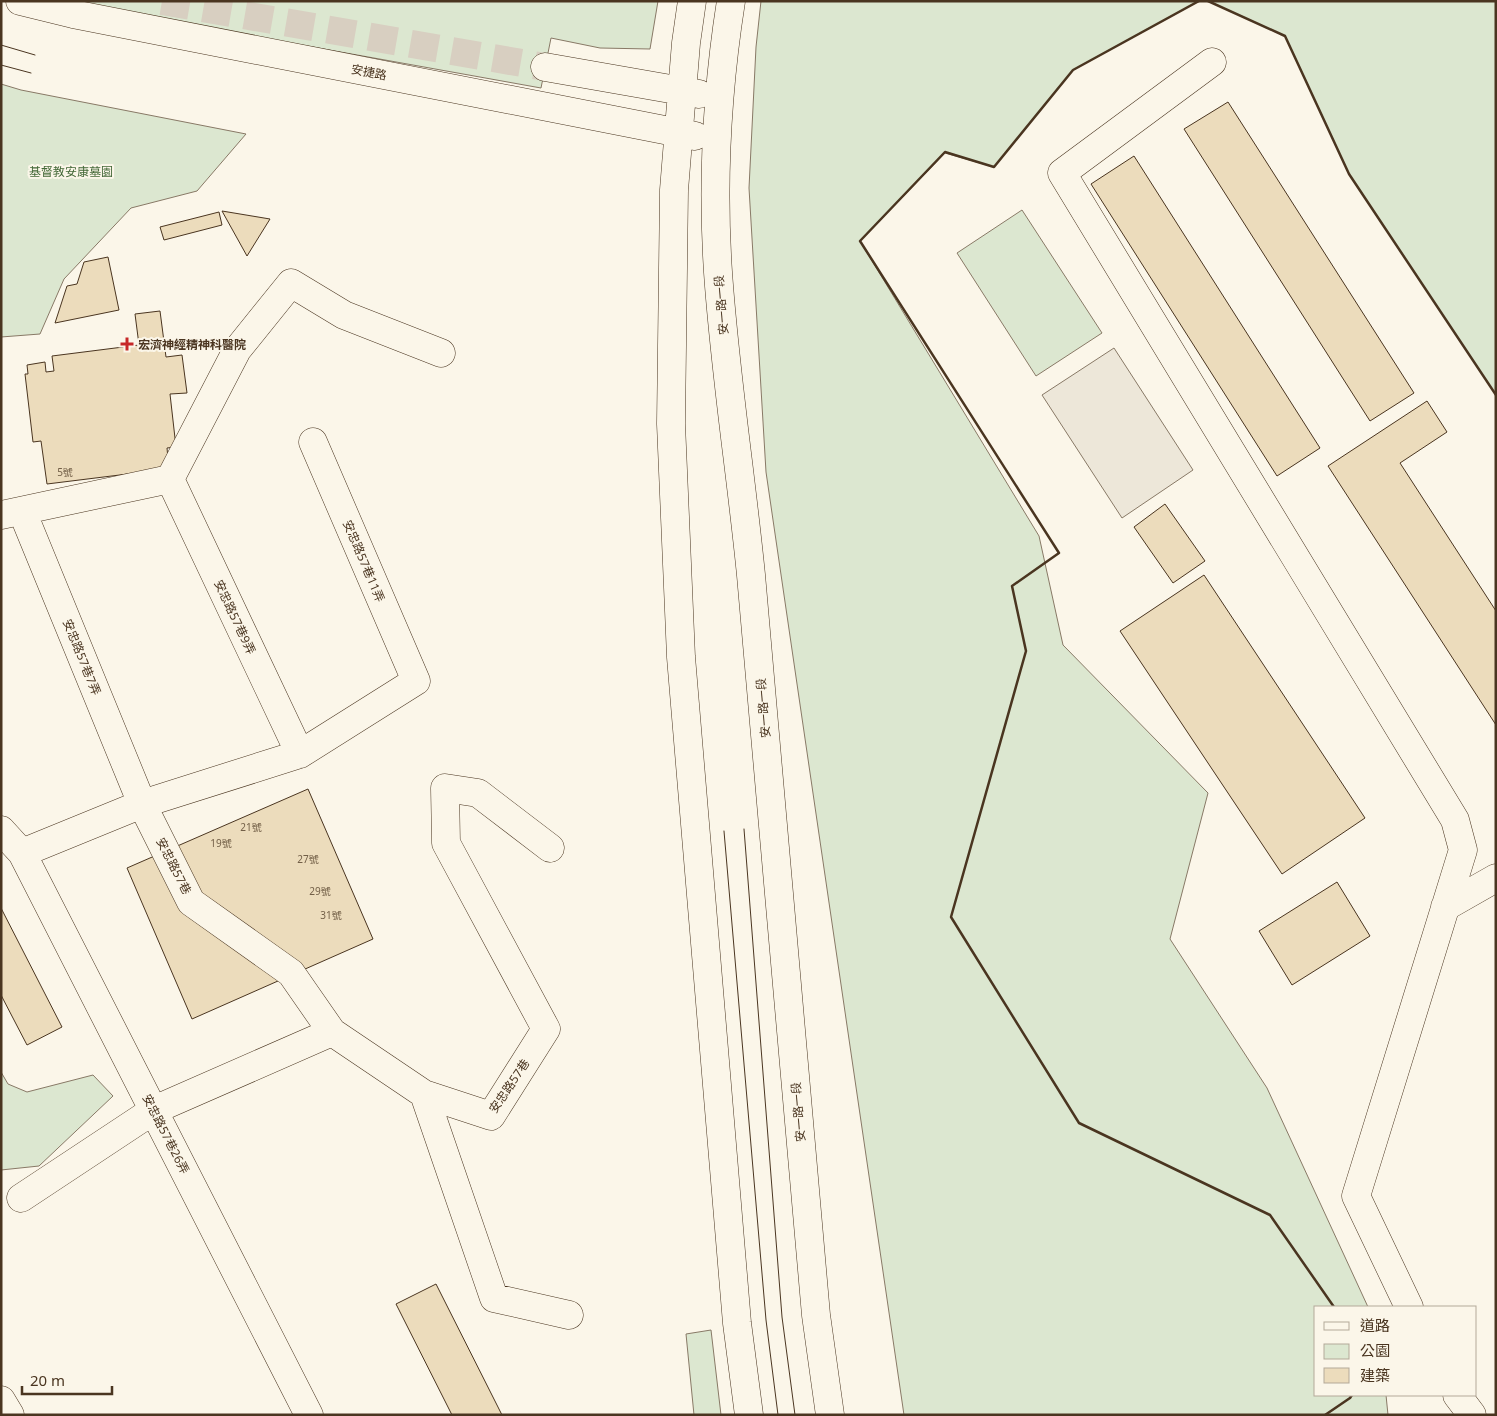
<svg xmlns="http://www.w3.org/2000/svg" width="1497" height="1416" viewBox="0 0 1497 1416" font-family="'Noto Sans','Noto Sans TC',sans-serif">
  <rect width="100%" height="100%" fill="#fbf6e9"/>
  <path fill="#dce7d0" stroke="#887966" d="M74,1H658L650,49L600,48L551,38L541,88L73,4Z
    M761,1H1199L1073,70L994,167L945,153L860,241L1039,536L1063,645L1208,793L1170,939L1267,1088L1368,1307H1316V1395H1386L1388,1415H904L766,472L749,188L756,47Z
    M1208,1H1496V395L1349,174L1285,36Z
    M1,84L21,90L246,134L197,191L131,208L64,279L40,334L1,337Z
    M1022,210L1102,333L1036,376L957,253Z
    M1,1072L8,1084L27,1092L93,1075L113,1096L39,1166L1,1170Z
    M711,1330L721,1415H694L686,1334Z"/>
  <path fill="#ede7d9" stroke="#887966" d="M1114,348L1193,470L1122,518L1042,395Z"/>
  <path fill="#ecdcbc" stroke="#4a3520" d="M1228,102L1414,393L1370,421L1184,129Z
    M1134,156L1320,448L1277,476L1091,184Z
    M222,211L270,219L247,256Z
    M219,212L222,225L164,240L160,227Z
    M108,257L119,310L55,323L67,286L77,284L84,262Z
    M160,311L166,357L182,355L187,393L170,394L176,447L167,448L168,459L160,470L47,484L41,441L33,442L25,374H28L27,365L45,362L46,372L54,371L52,356L139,345L135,314Z
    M1427,401L1447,432L1400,463L1496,611V725L1328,466Z
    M1165,504L1205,561L1173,583L1134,527Z
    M1204,575L1365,818L1282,874L1120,631Z
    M308,789L373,939L192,1019L127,868Z
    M1337,882L1370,936L1292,985L1259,931Z
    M1,908L62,1027L27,1045L1,995Z
    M436,1284L502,1415H452L396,1304Z"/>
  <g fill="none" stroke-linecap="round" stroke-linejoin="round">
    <path stroke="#d8cfc1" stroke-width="28" stroke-dasharray="28 14" stroke-linecap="butt" d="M162,1L545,67"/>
    <g stroke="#4a3520" stroke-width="29">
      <path id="minor" d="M20,1L73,14L695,136
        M692,1L686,43L674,190L671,424L681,657L737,1323L749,1415
        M731,1C717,90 712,182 718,272C725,374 741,474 751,575C775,822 794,1069 816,1315L830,1415
        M1212,62L1062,173L1455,820L1463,850L1356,1196L1409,1307
        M545,67L699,94
        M170,479L300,754
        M22,511L142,804L191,902L291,973L332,1032L424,1094L491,1116L546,1029L446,843L445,788L478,793L550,848
        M1,515L170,479L237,350L291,283L344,315L441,353
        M1,830L22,853L142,804L300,754L416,681L313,442
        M22,853L309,1415
        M1445,907L1496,878
        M424,1094L494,1298L569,1315
        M21,1198L154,1110L332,1032
        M1457,1395L1472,1415
        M1,1400L10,1415"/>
    </g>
    <use href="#minor" stroke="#fbf6e9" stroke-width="28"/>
    <path stroke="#4a3520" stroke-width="1" d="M1,45L35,55
      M1,65L31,73
      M744,829L782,1317L795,1415
      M724,831L766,1320L778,1415"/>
    <path stroke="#4a3520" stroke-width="2.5" d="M1199,1L1073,70L994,167L945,152L860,241L1059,553L1012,586L1026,651L951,917L1079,1123L1270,1215L1334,1307
      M1208,1L1285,36L1349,174L1496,395
      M1325,1415L1350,1398L1352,1395"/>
  </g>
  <path fill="#c62828" stroke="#fbf6e9" stroke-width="2" d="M124.5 336.5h5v5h5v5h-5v5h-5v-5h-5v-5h5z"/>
  <g text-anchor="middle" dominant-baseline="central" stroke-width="4" stroke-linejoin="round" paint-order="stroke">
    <g font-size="10" fill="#725f47">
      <text x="65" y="472">5號</text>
      <text x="251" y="827">21號</text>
      <text x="221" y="843">19號</text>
      <text x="308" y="859">27號</text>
      <text x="320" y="891">29號</text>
      <text x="331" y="915">31號</text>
    </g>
    <g font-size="12" fill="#4a3520" stroke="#fbf6e9">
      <text transform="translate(369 72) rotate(11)">安捷路</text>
      <text transform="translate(721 305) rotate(-95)">安一路一段</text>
      <text transform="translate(364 561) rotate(67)">安忠路57巷11弄</text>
      <text transform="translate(235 617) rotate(65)">安忠路57巷9弄</text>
      <text transform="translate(82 657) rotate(68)">安忠路57巷7弄</text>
      <text transform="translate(763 708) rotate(-95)">安一路一段</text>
      <text transform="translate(174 866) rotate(63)">安忠路57巷</text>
      <text transform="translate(509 1086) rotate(-56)">安忠路57巷</text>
      <text transform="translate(798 1112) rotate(-95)">安一路一段</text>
      <text transform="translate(166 1134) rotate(63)">安忠路57巷26弄</text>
    </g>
    <g font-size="12" fill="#436837" stroke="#fbf6e9">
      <text x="71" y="171">基督教安康墓園</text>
    </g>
    <g font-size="12" font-weight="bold" fill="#4a3520" stroke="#fbf6e9" text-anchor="start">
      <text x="138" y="344">宏濟神經精神科醫院</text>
    </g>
  </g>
  <rect width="1497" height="1416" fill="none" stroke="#4a3520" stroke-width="5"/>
  <rect x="1314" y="1306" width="162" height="90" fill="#fbf6e9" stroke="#b4a999"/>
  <rect x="1324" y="1322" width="25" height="8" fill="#fbf6e9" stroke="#b4a999"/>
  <text x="1360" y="1331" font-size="15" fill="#4a3520">道路</text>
  <rect x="1324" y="1344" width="25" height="15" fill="#dce7d0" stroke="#b4a999"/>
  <text x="1360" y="1356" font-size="15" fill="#4a3520">公園</text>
  <rect x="1324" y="1368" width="25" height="15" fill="#ecdcbc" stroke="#b4a999"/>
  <text x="1360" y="1381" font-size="15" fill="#4a3520">建築</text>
  <path d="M22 1386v8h90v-8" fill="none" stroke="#4a3520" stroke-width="2.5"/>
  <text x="30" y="1386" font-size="15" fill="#4a3520" stroke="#fbf6e9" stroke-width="4" paint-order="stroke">20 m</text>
</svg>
